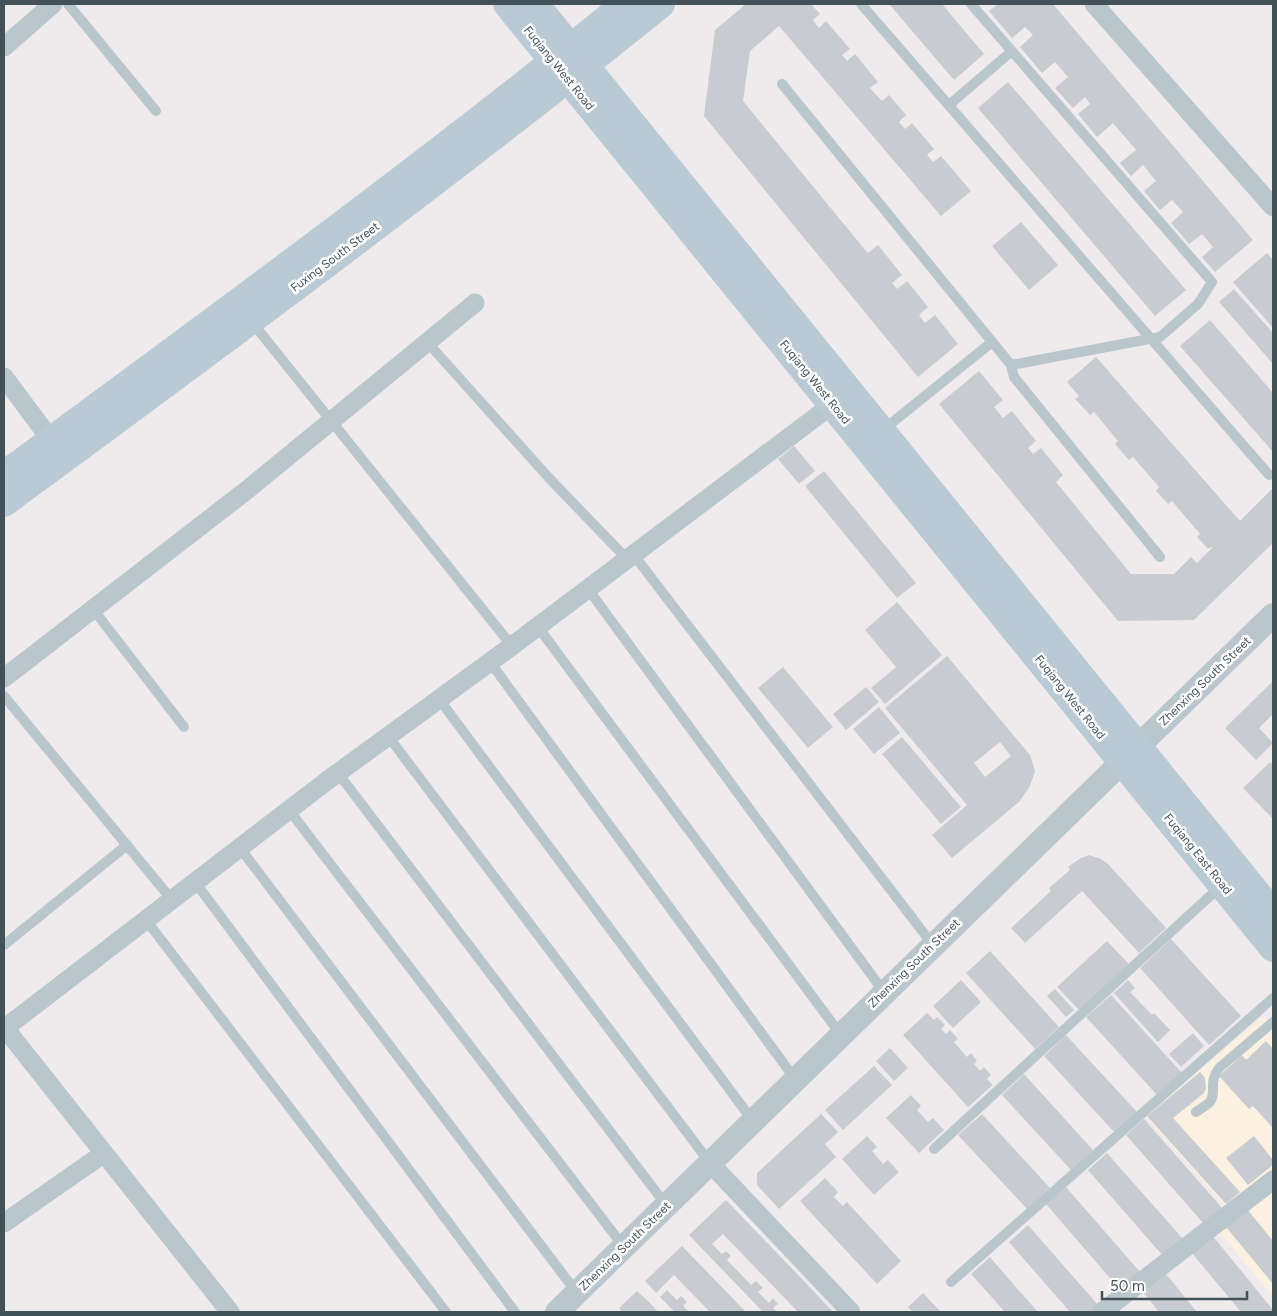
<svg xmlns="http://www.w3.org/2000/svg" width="1277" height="1316" viewBox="0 0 1277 1316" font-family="Figtree,sans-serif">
  <rect width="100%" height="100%" fill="#efebec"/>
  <path fill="#fcf1e1" d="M1264,1016L1273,1026V1168L1226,1207L1146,1116Z
    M1273,1187V1296L1218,1230Z"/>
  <path fill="#c8ccd1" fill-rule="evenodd" d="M746,4H811L820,14L813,20L819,28L826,21L850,49L842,55L847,61L855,54L878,82L870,88L882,101L889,95L906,115L899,122L905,129L912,123L934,149L927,155L933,162L941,156L971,191L941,216L779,26L750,51L743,101L866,251L868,253L878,245L902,275L892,283L897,289L907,281L928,307L919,315L925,323L935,315L958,344L918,377L704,116L715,30Z
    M889,4H942L984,54L954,80Z
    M998,4H1053L1253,240L1215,272L1202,257L1213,247L1202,234L1189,244L1171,223L1183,212L1172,200L1160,210L1144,191L1156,181L1143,165L1131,176L1120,163L1136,150L1113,123L1097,137L1078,114L1090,104L1085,97L1073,108L1055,88L1068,77L1055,62L1042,73L1020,47L1033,35L1025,27L1012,38L989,11Z
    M1008,82L1186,290L1155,316L978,108Z
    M1021,222L1058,265L1029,290L992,246Z
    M1267,253L1273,260V328L1233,282Z
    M1234,289L1273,333V364L1219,302Z
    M1210,320L1273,393V452L1180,346Z
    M1096,357L1240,521L1273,488V543L1194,620L1118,621L939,404L979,371L1003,400L994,407L1003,418L1012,411L1036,441L1028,448L1033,454L1041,448L1063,475L1056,482L1131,574H1174L1191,557L1197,563L1212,548L1211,547L1208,549L1197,537L1200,534L1172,501L1168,504L1156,491L1159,487L1133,457L1129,460L1115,444L1118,441L1094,412L1090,415L1075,399L1079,396L1067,382Z
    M794,446L815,471L799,484L778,459Z
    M824,471L916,583L897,598L805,486Z
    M897,602L942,655L885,704L871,688L896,667L865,630Z
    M947,656L1030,755L1035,771L1030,786L1019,802L952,858L932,835L967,805L885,708ZM1000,742L1011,756L985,777L974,763Z
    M783,667L833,727L808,748L758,688Z
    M1273,681V714L1259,728L1273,743L1256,760L1225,728Z
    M866,687L879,702L846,730L833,714Z
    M879,707L900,733L874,754L853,729Z
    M902,737L961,807L941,824L882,754Z
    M1270,762L1273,765V819L1243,788Z
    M1089,855L1101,859L1108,864L1166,928L1139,953L1082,891L1025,943L1011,928L1051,891L1049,888L1070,870L1068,867L1072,864L1081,858Z
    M1171,939L1241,1016L1209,1045L1140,968Z
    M1107,941L1129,964L1079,1010L1057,987Z
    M990,951L1059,1027L1035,1049L966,973Z
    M961,980L981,1002L953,1028L933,1006Z
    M1128,980L1135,988L1130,992L1152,1015L1154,1013L1170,1030L1158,1042L1114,993Z
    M1055,989L1074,1010L1066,1017L1047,996Z
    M1111,995L1182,1073L1157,1095L1086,1017Z
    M927,1013L934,1020L937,1017L945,1025L941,1029L946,1034L950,1030L958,1039L954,1042L967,1057L971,1053L977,1061L974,1064L980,1071L984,1067L991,1075L987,1079L993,1085L968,1107L903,1035Z
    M1193,1033L1204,1046L1181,1067L1169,1054Z
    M1066,1035L1137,1112L1115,1133L1044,1056Z
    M1266,1041L1273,1049V1128L1253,1106L1249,1109L1219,1076L1242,1055L1246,1060Z
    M890,1048L908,1068L894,1081L876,1061Z
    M874,1066L892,1085L843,1130L825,1110Z
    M1200,1072L1205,1078L1206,1089L1203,1094L1173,1118L1240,1192L1226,1204L1147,1116Z
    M1024,1074L1093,1150L1071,1170L1002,1095Z
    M911,1095L921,1106L917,1110L928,1122L933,1118L944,1130L919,1153L886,1118Z
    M821,1114L838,1132L825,1144L836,1157L779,1209L757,1185V1173Z
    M982,1114L1050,1188L1027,1209L958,1135Z
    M1144,1119L1222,1208L1204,1224L1126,1135Z
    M867,1136L877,1147L872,1151L883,1164L888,1160L899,1172L874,1195L842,1159Z
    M1254,1136L1273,1160V1165L1248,1185L1226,1158Z
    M1107,1153L1183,1239L1163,1256L1088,1170Z
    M825,1178L838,1192L834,1197L843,1206L847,1202L901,1261L877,1284L800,1201Z
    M1066,1187L1141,1273L1121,1291L1046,1204Z
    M726,1200L803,1280L833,1312H798L723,1234L712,1244L722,1254L726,1251L731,1256L727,1260L751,1285L756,1281L763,1288L758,1292L769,1303L773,1298L778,1304L773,1308L777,1312H763L689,1235Z
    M1247,1209L1273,1241V1284L1226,1227Z
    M1028,1225L1099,1306L1091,1312H1070L1009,1242Z
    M1212,1235L1273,1310V1312H1241L1191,1252Z
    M682,1246L743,1309L746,1312H710L674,1275L656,1293L645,1281Z
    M990,1257L1007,1277L1038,1312H1005L971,1274Z
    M1166,1274L1197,1312H1159L1143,1292Z
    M667,1290L677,1300L681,1296L687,1302L683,1306L689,1312H675L660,1297Z
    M637,1291L653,1306L658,1312H622L619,1308Z
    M923,1293L941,1312H913L908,1307Z"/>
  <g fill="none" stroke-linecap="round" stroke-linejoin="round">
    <path stroke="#b9c6cc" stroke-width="10" d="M68,4L156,111
      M861,4L1269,475
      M971,4L1212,282L1198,304L1160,337L1011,365
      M782,84L1011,365L1014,377L1160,557
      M949,105L1012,51
      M251,321L512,646
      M427,342L549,478L627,559
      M883,430L992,342
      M633,554L933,945
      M588,589L884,992
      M93,609L184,727
      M538,627L841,1035
      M490,662L795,1079
      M4,696L172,900
      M439,699L753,1121
      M388,736L710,1163
      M338,773L666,1205
      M289,810L624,1247
      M240,848L577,1293
      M195,882L515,1312
      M146,920L446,1312
      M4,945L127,845
      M1196,1112C1200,1109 1206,1106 1210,1102C1217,1093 1208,1082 1219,1068L1273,1022
      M934,1149L1222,885
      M951,1282L1273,998"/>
    <path stroke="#b9c6cc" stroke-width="19" d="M1094,4L1273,207
      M4,47L53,4
      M4,377L51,440
      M4,678L247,490L475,303
      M4,1027L230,1312
      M5,1028L328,780L512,646L833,404
      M710,1163L851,1312
      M4,1223L103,1154
      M1102,1312L1273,1180"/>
    <path stroke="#b9c6cc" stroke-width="24" d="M557,1312L1273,615"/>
    <path stroke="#bacad4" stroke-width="28" d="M507,4L1273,948
      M535,4L1273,913
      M4,475C213,321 423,168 625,4
      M4,503C225,340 447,177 661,4"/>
  </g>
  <g text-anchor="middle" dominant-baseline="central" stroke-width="5" stroke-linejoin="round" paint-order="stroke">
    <g font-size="12" fill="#435259" stroke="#fff">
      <text transform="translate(559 68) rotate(51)">Fuqiang West Road</text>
      <text transform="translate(335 257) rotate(-37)">Fuxing South Street</text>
      <text transform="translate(815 382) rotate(51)">Fuqiang West Road</text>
      <text transform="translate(1205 681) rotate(-44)">Zhenxing South Street</text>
      <text transform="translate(1070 697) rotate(51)">Fuqiang West Road</text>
      <text transform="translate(1198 854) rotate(51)">Fuqiang East Road</text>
      <text transform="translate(914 963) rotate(-44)">Zhenxing South Street</text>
      <text transform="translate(625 1246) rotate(-44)">Zhenxing South Street</text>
    </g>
  </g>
  <rect width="1277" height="1316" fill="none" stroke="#435259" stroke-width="10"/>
  <path d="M1102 1291v8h145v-8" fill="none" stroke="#435259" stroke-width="2.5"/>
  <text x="1110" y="1291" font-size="15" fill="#435259" stroke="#ffffff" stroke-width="4" paint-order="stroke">50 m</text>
</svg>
